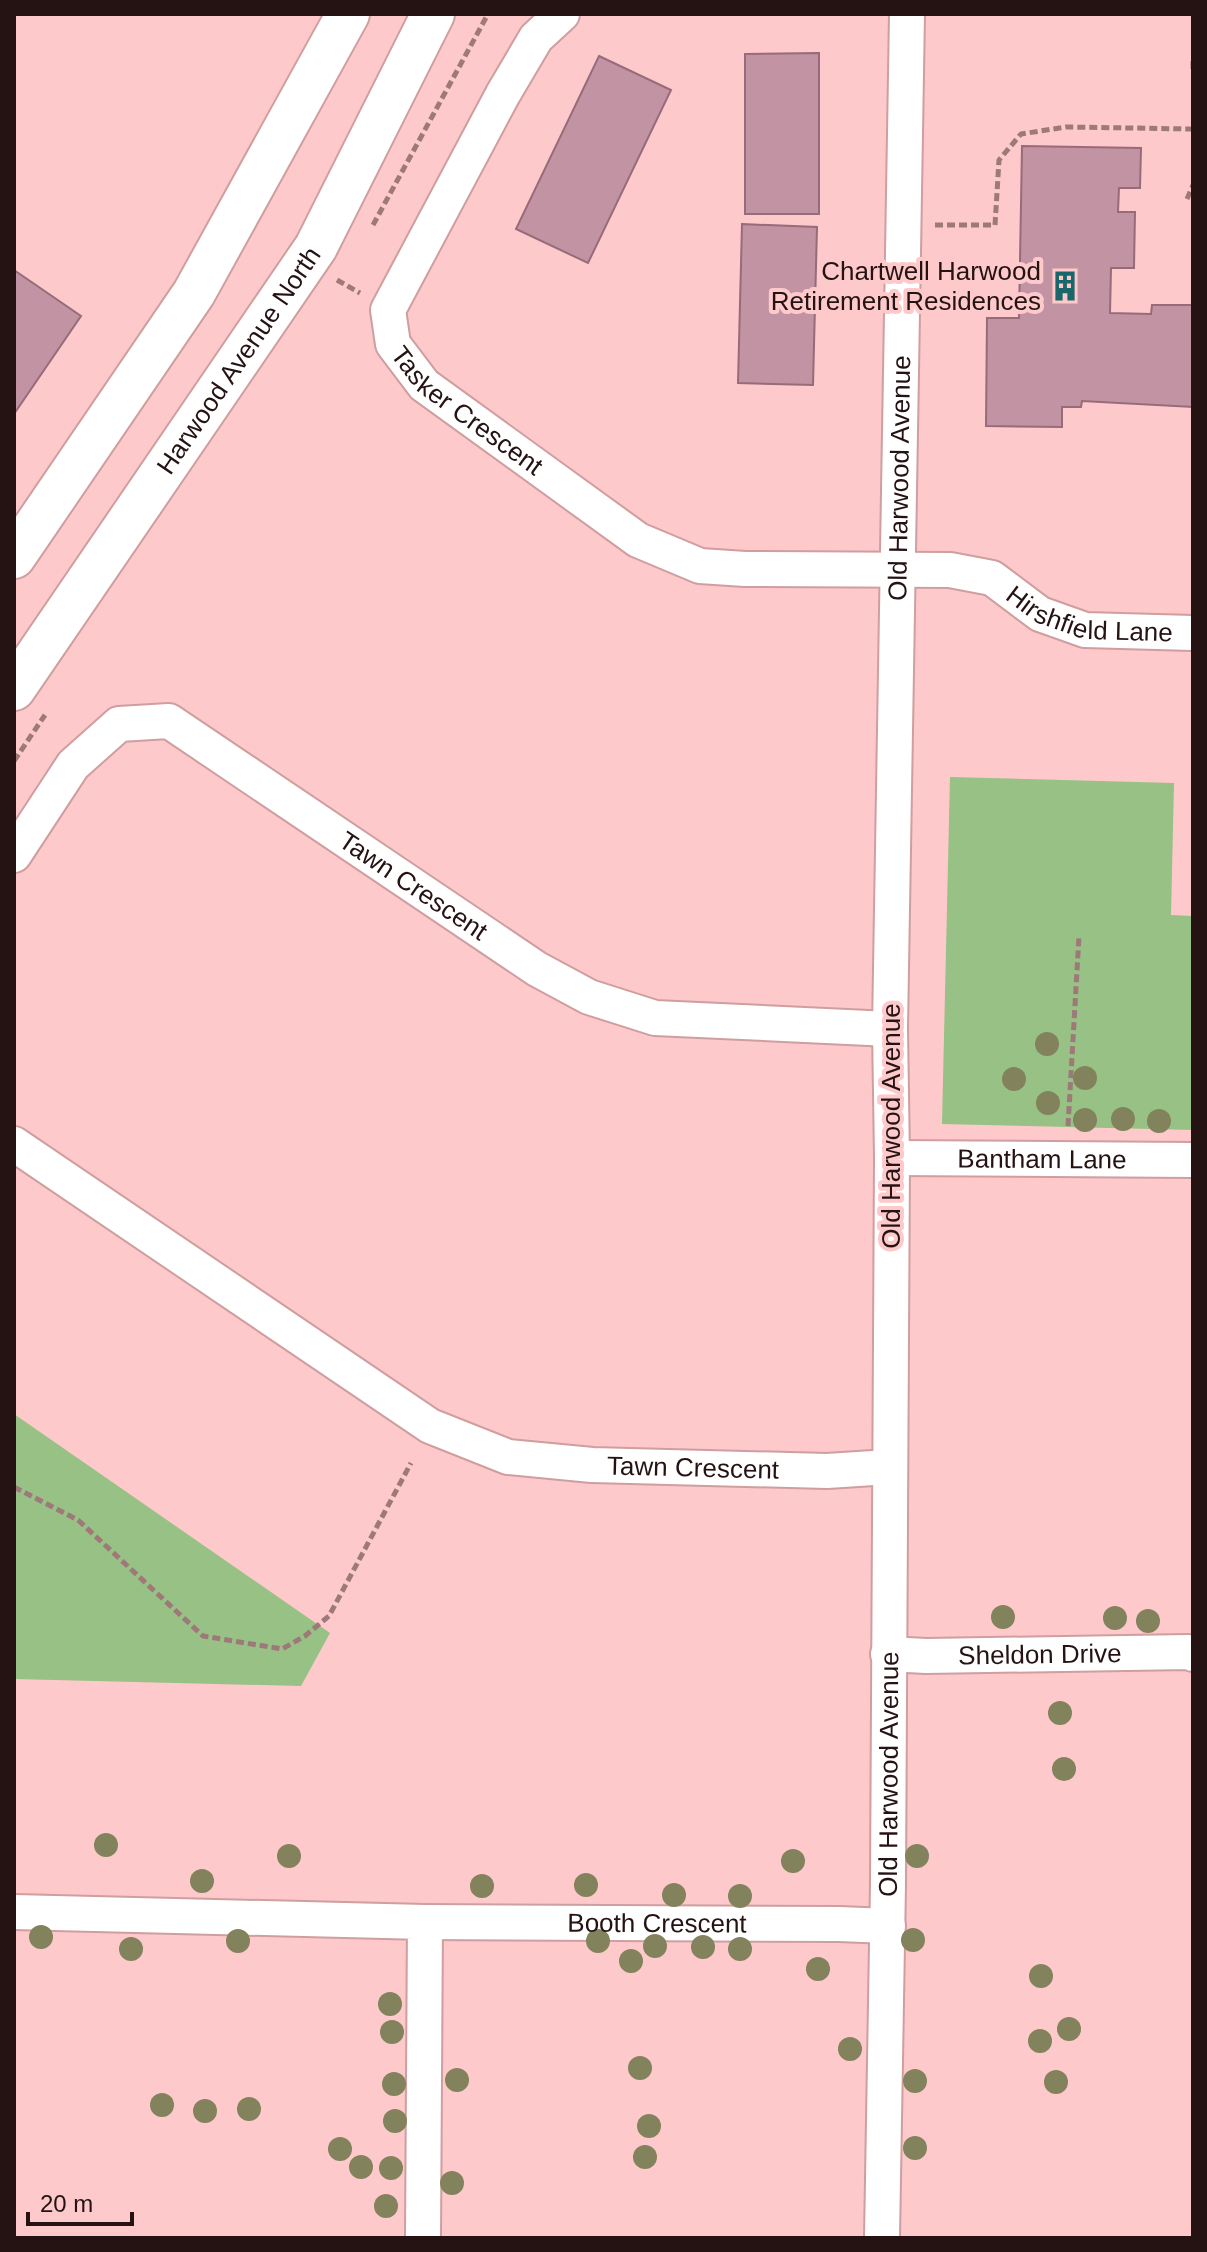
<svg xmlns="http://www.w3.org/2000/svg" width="1207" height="2252" viewBox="0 0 1207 2252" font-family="Helvetica,sans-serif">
  <rect width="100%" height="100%" fill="#fdc9ca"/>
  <path fill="#97c185" d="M950,777L1174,783L1171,915L1193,916V1130L942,1124Z
    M14,1414L330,1633L301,1686L14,1679Z"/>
  <path fill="#c293a3" stroke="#976b7a" stroke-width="2" d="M819,53V214H745V54Z
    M599,56L671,90L588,263L516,229Z
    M1022,146L1141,148L1140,188H1119L1118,212H1135L1134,268H1111L1110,313L1151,314L1152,305H1193V407L1082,401L1081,407H1062V427L986,426L987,318H1019Z
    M742,224L817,227L813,385L738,383Z
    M14,270L81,316L14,414Z"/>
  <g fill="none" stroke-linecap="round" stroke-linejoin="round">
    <g stroke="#cf9e9f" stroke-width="38">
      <g id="minor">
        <path id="s1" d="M562,14L536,38L503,94L388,310L393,344L424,385L638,540L700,566L745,569L950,570L992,578L1040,614L1085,630L1193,633"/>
        <path id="s2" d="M14,855L73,765L119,724L169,721L537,969L589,997L655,1018L890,1029"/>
        <path id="s3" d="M14,1144L430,1426L508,1457L592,1465L827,1471L889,1467"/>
        <path id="s4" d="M892,1158L1193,1160"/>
        <path id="s5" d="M888,1654L926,1656L1189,1652L1193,1654"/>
        <path d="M14,1912L425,1922L423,2238"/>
        <path id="s6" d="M425,1922L839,1924L888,1926"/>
        <path id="s7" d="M882,2238L888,1884L892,1158L890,1029L907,14"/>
      </g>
    </g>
    <g stroke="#cf9e9f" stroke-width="46">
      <g id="major">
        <path d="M14,557L194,293L348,14"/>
        <path id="s8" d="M14,689L316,247L433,14"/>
      </g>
    </g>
    <path stroke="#9e797a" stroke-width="5" stroke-dasharray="8 4" stroke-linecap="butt" d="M1193,61V70
      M1187,199L1193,185
      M373,225L488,14
      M935,225H995L999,160L1021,134L1066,127L1193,129
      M337,280L360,293
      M14,761L45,715
      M1068,1126L1079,936
      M14,1487L78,1520L203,1636L282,1649L305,1636L329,1616L411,1463"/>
    <use href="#minor" stroke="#fff" stroke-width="34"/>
    <use href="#major" stroke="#fff" stroke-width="42"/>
  </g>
  <g fill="#82825c">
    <circle cx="1047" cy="1044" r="12"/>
    <circle cx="1085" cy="1078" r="12"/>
    <circle cx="1014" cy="1079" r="12"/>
    <circle cx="1048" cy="1103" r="12"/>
    <circle cx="1123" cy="1119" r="12"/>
    <circle cx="1085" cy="1120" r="12"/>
    <circle cx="1159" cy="1121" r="12"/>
    <circle cx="1003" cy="1617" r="12"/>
    <circle cx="1115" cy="1618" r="12"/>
    <circle cx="1148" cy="1621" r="12"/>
    <circle cx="1060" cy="1713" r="12"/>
    <circle cx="1064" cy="1769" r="12"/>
    <circle cx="106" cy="1845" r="12"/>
    <circle cx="289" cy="1856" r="12"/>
    <circle cx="917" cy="1856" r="12"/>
    <circle cx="793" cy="1861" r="12"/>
    <circle cx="202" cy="1881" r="12"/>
    <circle cx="586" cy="1885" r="12"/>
    <circle cx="482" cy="1886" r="12"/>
    <circle cx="674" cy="1895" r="12"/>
    <circle cx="740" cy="1896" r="12"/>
    <circle cx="41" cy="1937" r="12"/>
    <circle cx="913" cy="1940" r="12"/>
    <circle cx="238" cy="1941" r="12"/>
    <circle cx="598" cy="1941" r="12"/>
    <circle cx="655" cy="1946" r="12"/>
    <circle cx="703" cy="1947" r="12"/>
    <circle cx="131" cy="1949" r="12"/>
    <circle cx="740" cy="1949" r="12"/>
    <circle cx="631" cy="1961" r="12"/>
    <circle cx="818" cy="1969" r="12"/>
    <circle cx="1041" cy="1976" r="12"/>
    <circle cx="390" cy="2004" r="12"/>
    <circle cx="1069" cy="2029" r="12"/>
    <circle cx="392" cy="2032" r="12"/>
    <circle cx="1040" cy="2041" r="12"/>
    <circle cx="850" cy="2049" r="12"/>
    <circle cx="640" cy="2068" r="12"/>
    <circle cx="457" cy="2080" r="12"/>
    <circle cx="915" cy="2081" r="12"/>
    <circle cx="1056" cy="2082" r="12"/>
    <circle cx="394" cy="2084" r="12"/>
    <circle cx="162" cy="2105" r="12"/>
    <circle cx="249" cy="2109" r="12"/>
    <circle cx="205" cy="2111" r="12"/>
    <circle cx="395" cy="2121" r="12"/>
    <circle cx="649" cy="2126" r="12"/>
    <circle cx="915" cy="2148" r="12"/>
    <circle cx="340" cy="2149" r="12"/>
    <circle cx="645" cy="2157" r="12"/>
    <circle cx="361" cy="2167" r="12"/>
    <circle cx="391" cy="2168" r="12"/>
    <circle cx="452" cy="2183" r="12"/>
    <circle cx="386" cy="2206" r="12"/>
  </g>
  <defs>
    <g id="building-bare" transform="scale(2.4)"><path d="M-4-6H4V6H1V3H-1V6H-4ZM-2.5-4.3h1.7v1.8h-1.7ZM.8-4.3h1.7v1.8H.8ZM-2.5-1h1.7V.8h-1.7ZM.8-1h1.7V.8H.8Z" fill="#1a6769" stroke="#fdc9ca" stroke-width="2.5" paint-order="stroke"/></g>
  </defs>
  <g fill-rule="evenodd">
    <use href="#building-bare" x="1065" y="286"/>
  </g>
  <g text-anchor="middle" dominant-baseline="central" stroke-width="8" stroke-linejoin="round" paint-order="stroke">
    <g font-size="26" fill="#251314" stroke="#fdc9ca" text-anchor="end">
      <text x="1041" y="271">Chartwell Harwood<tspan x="1041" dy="30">Retirement Residences</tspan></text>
    </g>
    <g font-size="26" fill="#251314" stroke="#fdc9ca">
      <text stroke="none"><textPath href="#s8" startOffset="398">Harwood Avenue North</textPath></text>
      <text stroke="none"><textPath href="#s1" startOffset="480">Tasker Crescent</textPath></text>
      <text stroke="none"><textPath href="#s7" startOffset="1760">Old Harwood Avenue</textPath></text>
      <text stroke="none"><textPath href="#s1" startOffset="1164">Hirshfield Lane</textPath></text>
      <text stroke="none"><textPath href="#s2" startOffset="514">Tawn Crescent</textPath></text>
      <text transform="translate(891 1126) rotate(-90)">Old Harwood Avenue</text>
      <text stroke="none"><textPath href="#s4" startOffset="150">Bantham Lane</textPath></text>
      <text stroke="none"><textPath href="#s3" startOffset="772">Tawn Crescent</textPath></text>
      <text stroke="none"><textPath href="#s5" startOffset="152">Sheldon Drive</textPath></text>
      <text stroke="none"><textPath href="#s7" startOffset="464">Old Harwood Avenue</textPath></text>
      <text stroke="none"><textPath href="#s6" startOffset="232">Booth Crescent</textPath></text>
    </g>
  </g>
  <rect width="1207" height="2252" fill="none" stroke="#251314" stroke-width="32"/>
  <path d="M28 2212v12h104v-12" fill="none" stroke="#251314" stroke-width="4"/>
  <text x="40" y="2212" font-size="24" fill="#251314" stroke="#fdc9ca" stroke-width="6" paint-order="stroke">20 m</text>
</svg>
